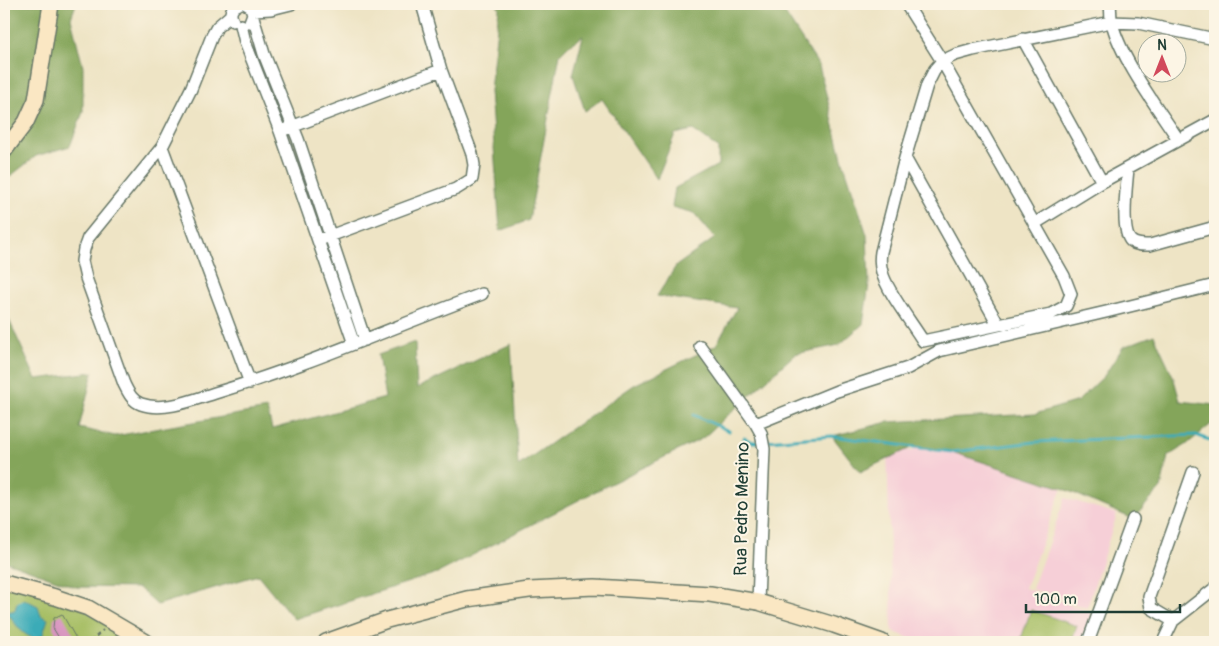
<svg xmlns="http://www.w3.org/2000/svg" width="1219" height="646" viewBox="0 0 1219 646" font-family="Pangolin,sans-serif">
  <rect width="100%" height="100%" fill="#fcf5e5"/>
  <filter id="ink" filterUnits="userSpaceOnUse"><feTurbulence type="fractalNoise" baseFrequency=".02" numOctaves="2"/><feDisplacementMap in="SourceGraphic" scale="10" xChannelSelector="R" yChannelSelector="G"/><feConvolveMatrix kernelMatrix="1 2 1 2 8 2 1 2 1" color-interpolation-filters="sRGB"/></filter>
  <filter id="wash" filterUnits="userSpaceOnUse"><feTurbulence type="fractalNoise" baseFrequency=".0096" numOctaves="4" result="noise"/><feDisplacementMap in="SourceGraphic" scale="20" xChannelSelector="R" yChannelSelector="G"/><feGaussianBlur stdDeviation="1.12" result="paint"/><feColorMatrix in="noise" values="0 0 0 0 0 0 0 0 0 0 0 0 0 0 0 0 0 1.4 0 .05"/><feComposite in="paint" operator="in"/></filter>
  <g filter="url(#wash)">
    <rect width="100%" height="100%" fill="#eee4c5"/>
    <path fill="#f6cfd7" d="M915,446L930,451L962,453L1062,488L1025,588L1092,613L1081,642H919L892,631L887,449L913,451Z
      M1065,498L1117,514L1087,608L1032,589Z"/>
    <path fill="#a6be64" stroke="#627e4c" d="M4,578L85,610L131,642H4Z
      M1031,610L1077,626L1071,642H1020Z"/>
    <path fill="#84a55a" stroke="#527147" d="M4,4H76L71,18L83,67V112L70,146L36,156L8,178L4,185Z
      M497,4H779L819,66L842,158L867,235L869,284L863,324L839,345L795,354L703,438L600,489L440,572L294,619L258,575L157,605L139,588L76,587L4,561V309L36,379L93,372L79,428L115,436L267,409L272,429L385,398L378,355L415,342L417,388L511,344L518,466L634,385L716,345L737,308L657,296L676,266L715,238L694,213L672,207L675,188L718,165V148L693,130L675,134L657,179L602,99L585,111L573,75L583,36L569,45L560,54L529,220L500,231L490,91L499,8Z
      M1154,335L1173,376L1180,401L1215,405V421L1186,445L1168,456L1161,488L1133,519L1062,488L952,452L915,446L860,472L832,436L888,422L1035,414L1078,401L1104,376L1123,347Z"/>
    <path fill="#3aabb7" stroke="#2c7476" d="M24,599L38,606L41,616L48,619L42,637L39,636L37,640C22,634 19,629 10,616L4,617V605L8,612L15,610L17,603Z"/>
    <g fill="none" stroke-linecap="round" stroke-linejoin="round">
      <path stroke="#3aabb7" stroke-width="3" d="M694,415L729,431
        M744,438L753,442H759
        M766,441L832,436L952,452L1034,442L1152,437L1196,435L1215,442"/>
    </g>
    <g id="blocks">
      <path fill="#d894bf" d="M62,614L78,642L59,638L53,628L54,618Z"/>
    </g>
  </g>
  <g filter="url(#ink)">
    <use href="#blocks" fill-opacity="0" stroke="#677767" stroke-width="1"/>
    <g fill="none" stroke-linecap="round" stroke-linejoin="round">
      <g stroke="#677767" stroke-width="14">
        <path id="street" d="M246,4L251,7L253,14L250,22
          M906,4L942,61L955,55L973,50L1111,22L1138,23L1215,39
          M1110,4C1111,10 1110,17 1112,23C1121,59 1157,107 1178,139
          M253,10L271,9L291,4
          M231,15L217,27L212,36L191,89L162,147L88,238L84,249L82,261L86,278L124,384C128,392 132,401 141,404C164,412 193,400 215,393C306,366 393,327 482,294
          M253,17L264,54L298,139L365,340
          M233,21C229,14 231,7 239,4
          M241,25L245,42L280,131L354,344
          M1023,39L1102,182
          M942,61L1064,276L1071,294L1066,306L1051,314L923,341C912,323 886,290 882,272C880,265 880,258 881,252L905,158L927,85L935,69Z
          M286,129L441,70
          M162,147L250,383
          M905,158L998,324
          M1128,168C1127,184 1120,230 1131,241C1137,246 1143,245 1150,245L1215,227
          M1034,224L1102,182L1215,120
          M319,240L456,189L472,179L474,165L472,154L441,70L422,4
          M700,346L756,424L761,433L764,449L758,602
          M756,424L837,391L908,368L939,351L1106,312L1215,285
          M1173,621L1151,608L1149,597L1193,472
          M1088,642L1133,519
          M1163,642L1173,621L1215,588"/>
      </g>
      <g stroke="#677767" stroke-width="18">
        <path id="secondary" d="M4,151L26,122L36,100L51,4
          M4,583L55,597L88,608L146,642
          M326,642L387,620L467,599L529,590L595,587L710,594L758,602L834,625L882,642"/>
      </g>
      <path stroke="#677767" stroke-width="2" stroke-dasharray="4 4" stroke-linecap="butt" d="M90,642L103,630"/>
      <use href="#street" stroke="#fff" stroke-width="11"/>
      <use href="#secondary" stroke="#fae7c3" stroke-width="15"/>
    </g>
  </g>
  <g text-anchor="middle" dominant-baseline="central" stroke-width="4" stroke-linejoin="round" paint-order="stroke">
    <g font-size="18" fill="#1f3d34" stroke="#fcf5e5">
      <text transform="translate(742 509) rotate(-89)">Rua Pedro Menino</text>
    </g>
  </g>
  <rect width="1219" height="646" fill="none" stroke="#fcf5e5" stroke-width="20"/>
  <g transform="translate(1162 58)"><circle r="24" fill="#fcf5e5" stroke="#a4ab9e"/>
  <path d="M0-4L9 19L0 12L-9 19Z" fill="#d1495b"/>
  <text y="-8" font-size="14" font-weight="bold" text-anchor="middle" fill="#1f3d34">N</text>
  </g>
  <path d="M1026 604v8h154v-8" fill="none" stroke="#1f3d34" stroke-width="2.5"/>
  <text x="1034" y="604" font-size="15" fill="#1f3d34" stroke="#fcf5e5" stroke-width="4" paint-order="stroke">100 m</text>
</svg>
